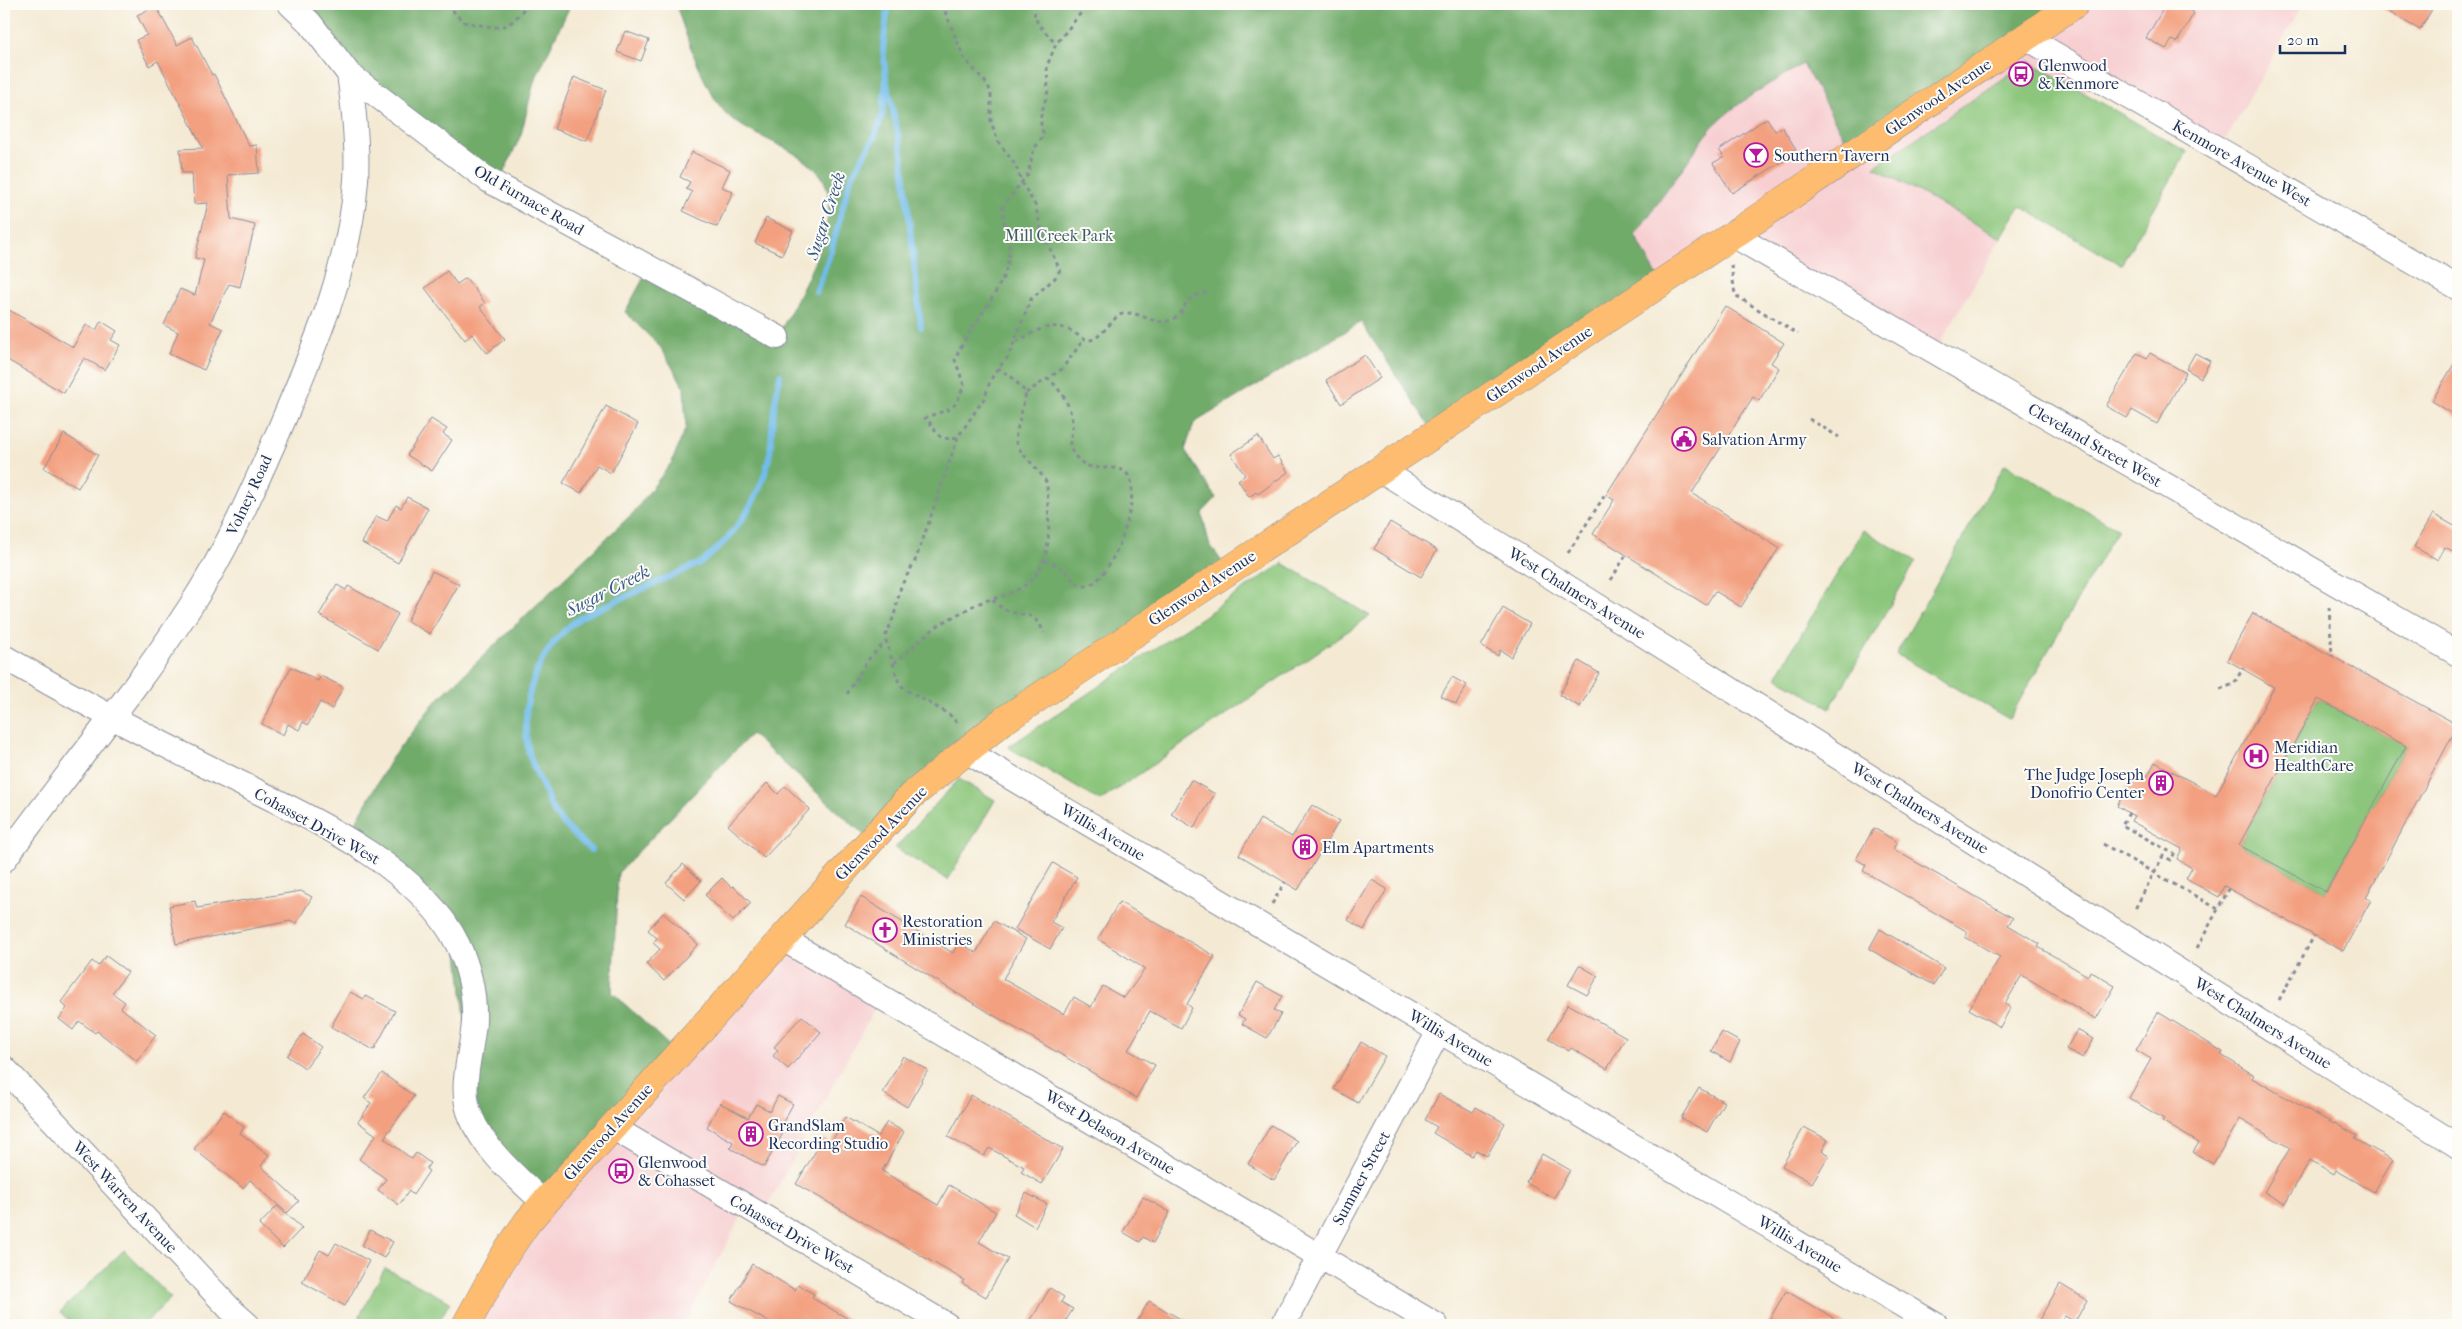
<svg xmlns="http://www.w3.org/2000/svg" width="2462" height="1329" viewBox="0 0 2462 1329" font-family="'IM FELL French Canon',serif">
  <rect width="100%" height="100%" fill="#fdfcf7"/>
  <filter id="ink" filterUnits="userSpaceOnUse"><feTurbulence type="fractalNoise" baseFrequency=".02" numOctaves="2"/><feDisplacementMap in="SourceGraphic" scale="10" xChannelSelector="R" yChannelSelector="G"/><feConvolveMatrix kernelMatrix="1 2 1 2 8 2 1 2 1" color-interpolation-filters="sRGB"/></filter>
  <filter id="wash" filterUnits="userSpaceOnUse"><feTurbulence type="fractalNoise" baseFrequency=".0096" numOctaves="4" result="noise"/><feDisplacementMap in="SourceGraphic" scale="20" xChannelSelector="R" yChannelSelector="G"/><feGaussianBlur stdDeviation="1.12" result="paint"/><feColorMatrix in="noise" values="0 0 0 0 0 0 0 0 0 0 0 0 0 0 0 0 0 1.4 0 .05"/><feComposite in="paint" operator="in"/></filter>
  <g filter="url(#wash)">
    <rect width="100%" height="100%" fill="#f4ead4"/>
    <path fill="#f7cfd1" d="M2075,4H2303L2220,150L2094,78L1935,352L1733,235L1661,283L1635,235L1712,127L1727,112L1753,95L1803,64L1853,154Z
      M783,939L881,997L762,1216L746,1207L684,1325H466L502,1259Z"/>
    <path fill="#8cc67b" stroke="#547a6c" d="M2029,61L2187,152L2121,265L2020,206L2001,238L1874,167Z
      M2005,464L2118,529L2009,719L1896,654Z
      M1863,530L1916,561L1830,708L1776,677Z
      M1283,563L1370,616L1100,801L1008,747Z
      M2318,699L2406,746L2326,892L2239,845Z
      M959,779L995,800L948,880L895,848Z
      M124,1250L171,1298L143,1325H74L60,1312Z
      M385,1268L450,1302L437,1325H355Z"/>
    <path fill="#71ab6b" stroke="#466d64" d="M290,4H571L534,82L521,135L498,185L349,74Z
      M676,4H2075L1853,154L1803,64C1771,83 1738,101 1712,127L1635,235L1661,283L1435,434L1361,322L1194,423L1185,450L1216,498L1202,513L1209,543L1228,571L1003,721L871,841L751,734L618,873L612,992L678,1054L544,1203L480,1134L469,1057L457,944L346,840L391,759L435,702L634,512L672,462L686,427L684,387L661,348L625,312L649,268L777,337C796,301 854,205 816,170C792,146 758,139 732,119C707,100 685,34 676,4Z"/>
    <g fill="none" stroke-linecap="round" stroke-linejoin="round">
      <path stroke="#71bcea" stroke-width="6" d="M887,83L902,153L921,327
        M816,292L831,251L850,180L875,136L883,113L886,79L883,49L888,4
        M591,850C579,839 566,828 556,815C550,807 547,796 543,787C537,774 530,762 528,748C519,697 539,647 581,617L702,562C735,536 760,500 769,458C772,446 771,433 773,420C774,405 777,390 780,375"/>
    </g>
    <g id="blocks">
      <path fill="#f3a080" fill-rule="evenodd" d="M2166,4H2178L2194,13L2177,42L2172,40L2166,49L2146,38Z
        M2375,4H2435L2420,30Z
        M156,6L177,45L192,37L212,75L214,74L249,146L257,145L259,173L228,175L231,219L255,225L240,287L229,284L210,323L223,329L204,370L169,354L178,332L164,325L180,289L195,295L204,260L195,258L208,203L194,204L192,173H182L180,149L203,148L158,61L149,66L136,40L147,35L137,15Z
        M625,31L649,40L641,61L617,52Z
        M574,77L606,90L587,141L554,129Z
        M1767,118L1775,131L1782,127L1796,149L1789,153L1791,156L1732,193L1713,163L1724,157L1719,150Z
        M692,152L730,170L722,187L733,192L717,227L683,211L692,192L686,189L690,182L680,177Z
        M766,218L793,231L782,255L755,243Z
        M447,271L457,284L466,278L485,303L480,307L505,339L487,353L472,334L465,340L425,288Z
        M1725,306L1784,343L1771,363L1779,368L1759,401L1753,397L1692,493L1779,548L1741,607L1715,591L1706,605L1593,534L1614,500L1606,495Z
        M4,307L73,347L86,325L96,330L101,321L117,331L111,340L120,345L105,370L84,358L64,393L4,358Z
        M2137,353L2147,358L2150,353L2186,373L2157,424L2132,410L2127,418L2106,406Z
        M2195,353L2210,361L2201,378L2186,369Z
        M1365,355L1380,378L1341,404L1326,380Z
        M2458,357V417L2432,401Z
        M606,406L638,424L611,473L597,465L581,493L563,483Z
        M431,419L447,429L443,434L452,440L432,471L407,455Z
        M64,434L98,455L78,488L44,468Z
        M1258,436L1273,459L1278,456L1288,472L1258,494L1256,492L1249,497L1238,480L1245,475L1231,454Z
        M407,497L428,508L398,563L362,543L376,516L387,521L396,505L401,508Z
        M2433,514L2458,528V554L2445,547L2438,560L2414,547Z
        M1390,522L1437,550L1421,577L1374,549Z
        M432,571L459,584L430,634L407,621Z
        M337,585L346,590L348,586L398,614L378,649L319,615Z
        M1503,608L1530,624L1511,657L1500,650L1498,656L1481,646Z
        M2253,613L2458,725L2366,898L2371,900L2343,951L2224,886L2219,897L2186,879L2192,868L2177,859L2182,849L2131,821L2134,816L2117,806L2136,770L2147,777L2155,762L2216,795L2274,687L2227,660ZM2318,699L2406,746L2326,892L2239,845Z
        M1579,661L1599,673L1580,707L1559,695Z
        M291,667L318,681L321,676L343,687L332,709L320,702L308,725L303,722L299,730L288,724L283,735L262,724Z
        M1452,677L1467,685L1456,704L1441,696Z
        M1191,780L1215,794L1194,828L1171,814Z
        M767,783L778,794L785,786L810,809L764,858L728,825Z
        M1312,805L1339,821L1298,890L1239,855L1260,819L1292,837Z
        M1874,828L1897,842L1893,849L2013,918L2008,925L2040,944L2038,947L2088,976L2090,971L2115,986L2096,1019L2022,975L2005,1004L2011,1007L2000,1027L1969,1009L2000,957L1965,937L1968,932L1863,871L1866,865L1856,859Z
        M1053,863L1077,877L1051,922L1062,928L1050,949L1015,929Z
        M683,864L701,881L684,899L666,883Z
        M722,878L731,887L733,886L751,903L733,921L705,895Z
        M1372,880L1387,889L1364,930L1348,920Z
        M301,891L312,897L296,924L290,921L176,944L169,906L195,901L197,908Z
        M861,897L953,953L959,942L976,953L994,921L1026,939L1003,979L1064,1014L1074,997L1091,1007L1103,986L1124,998L1145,969L1098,939L1119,902L1215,956L1187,1004L1192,1008L1181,1028L1150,1011L1128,1050L1155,1065L1136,1098L981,1008L845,924Z
        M663,913L698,944L664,981L646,964L660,949L653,943L657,938L648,930Z
        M1880,929L1944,968L1934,985L1869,949Z
        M106,956L128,972L112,993L125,1002L121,1008L156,1035L137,1061L97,1031L95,1033L79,1021L73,1030L59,1019L67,1008L61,1002L92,961L98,966Z
        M1579,965L1598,976L1587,995L1568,985Z
        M1257,982L1282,996L1274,1010L1281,1014L1267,1038L1242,1024L1245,1019L1238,1015Z
        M350,992L364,999L366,996L395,1011L374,1050L331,1027Z
        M1568,1004L1626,1037L1607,1069L1571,1048L1569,1051L1548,1039Z
        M2158,1012L2223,1052L2221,1055L2254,1075L2252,1078L2299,1105L2334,1124L2335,1123L2357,1136L2355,1139L2393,1160L2374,1192L2336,1170L2334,1174L2310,1160L2285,1204L2264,1192L2290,1148L2240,1119L2213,1164L2193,1152L2199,1143L2162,1121L2164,1119L2129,1098L2151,1059L2136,1050Z
        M802,1016L821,1032L788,1069L773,1056L778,1050L774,1047Z
        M2077,1030L2094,1039L2083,1058L2066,1049Z
        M1722,1032L1740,1042L1730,1062L1711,1051Z
        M303,1034L321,1047L305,1068L287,1056Z
        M1361,1042L1385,1056L1358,1103L1334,1089Z
        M903,1056L928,1070L907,1107L883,1093Z
        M382,1073L414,1096L384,1138L412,1159L416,1153L430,1163L426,1169L429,1171L413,1195L409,1191L399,1205L378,1190L386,1179L359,1159L376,1135L358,1122L371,1103L364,1098Z
        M1699,1088L1724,1102L1707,1132L1681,1118Z
        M1439,1094L1473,1112L1476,1107L1505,1123L1487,1156L1476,1150L1472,1156L1433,1133L1437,1127L1425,1120Z
        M971,1095L1063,1149L1042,1184L1021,1172L1024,1167L989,1148L984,1156L948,1137Z
        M778,1096L793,1104L783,1122L788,1124L764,1167L730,1148L733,1142L707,1127L720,1103L748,1118L756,1104L770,1111Z
        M224,1111L244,1127L240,1133L269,1155L261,1166L299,1201L287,1213L250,1180L243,1188L194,1149Z
        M845,1117L878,1136L887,1122L904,1132L882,1171L904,1184L903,1185L938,1205L949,1185L996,1212L979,1242L1008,1259L986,1297L962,1283L964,1280L796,1184L823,1139L831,1143Z
        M1271,1125L1297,1141L1274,1180L1248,1164Z
        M1804,1127L1828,1140L1822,1151L1829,1155L1812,1183L1782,1166Z
        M1542,1154L1570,1170L1554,1198L1526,1183Z
        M1026,1193L1047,1204L1035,1227L1014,1214Z
        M1143,1197L1170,1212L1153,1243L1143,1237L1140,1242L1123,1232Z
        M277,1206L302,1228L283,1248L259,1225Z
        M370,1230L393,1242L384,1258L362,1246Z
        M336,1243L369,1261L345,1306L302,1282L320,1250L329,1255Z
        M752,1264L795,1290L798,1285L814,1294L812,1298L859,1325H774L731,1301Z
        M2060,1284L2087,1300L2075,1322L2065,1316L2059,1325H2048L2039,1320Z
        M1050,1288L1064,1297L1061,1302L1073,1309L1063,1325H1028Z
        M1786,1291L1846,1325H1766Z
        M1149,1301L1191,1325H1135Z"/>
    </g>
  </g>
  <g filter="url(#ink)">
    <use href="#blocks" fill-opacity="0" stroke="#888c99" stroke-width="1"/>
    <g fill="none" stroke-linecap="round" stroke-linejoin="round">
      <g stroke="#888c99" stroke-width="26">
        <path id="minor" d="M290,4L310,23L349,74L488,180L777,337
          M2025,37L2458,288
          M1733,235L2458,654
          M1381,470L2458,1146
          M4,657C71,696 140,733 210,768C291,810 416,859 458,945C470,970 475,995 474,1022C472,1053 458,1088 471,1117C485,1151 518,1178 544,1203
          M966,751L1936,1325
          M4,860C65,775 133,695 190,607C226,552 252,492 278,433C312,352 350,269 356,180C358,144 354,109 349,74
          M783,939L1436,1325
          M4,1068L230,1309L248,1325
          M612,1127L947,1325
          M1283,1325L1439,1031"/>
      </g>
      <g stroke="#888c99" stroke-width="29">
        <path id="major" d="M466,1325L502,1259L528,1221L911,796L1003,721L1733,235L2075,4"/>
      </g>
      <path stroke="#888c99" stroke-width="3" stroke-dasharray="4 4" stroke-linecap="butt" d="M447,4L463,22C498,27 505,36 527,4
        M942,4L964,58L988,85L991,94V122L998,141L1016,166L1022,183L1035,205L1042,232L1060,270L1055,278L1031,299L1008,357L998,368L990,381L985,397L958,437L923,539L915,561L901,586L894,616L885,637L899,683L906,690L949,714L957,723
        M1037,4L1034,16L1039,25L1056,44
        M1731,265L1735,295L1798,334
        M1016,342C1037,330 1054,319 1076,334C1081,337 1085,341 1090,340C1100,339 1111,321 1119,315C1122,314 1127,313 1131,313C1144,315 1159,327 1173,319C1190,310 1177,298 1209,292
        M1026,393L1062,369L1084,339
        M1809,419L1839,437
        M957,437C934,443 939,430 925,418C951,406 952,417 964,385L955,360C967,327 1009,287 1009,252C1009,236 1002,221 1003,206L1028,174L1034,148L1040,142L1043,133L1040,119L1048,91L1047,66L1056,44L1088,4
        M1568,553L1605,495
        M1044,561C1050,563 1057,564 1062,568C1069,574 1076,587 1086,586C1112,583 1143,493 1128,475C1114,458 1089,481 1072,451C1068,443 1071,438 1072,429C1074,410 1062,391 1049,379
        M1611,580L1626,555
        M993,599C1011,624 1032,602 1044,633
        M2329,607L2332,656
        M894,663C908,652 920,639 935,628C946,620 959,614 971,607C985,599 1003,598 1017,590C1058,569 1048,522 1047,484C1040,468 1018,454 1015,439L1026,393L1013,378L998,368
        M2220,689L2234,684L2243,668
        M847,694L868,660L885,642
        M2454,723L2458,718
        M2129,813L2122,825L2174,854L2171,860L2163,856L2135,909
        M2103,844L2218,909
        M1272,904L1285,882
        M2197,948L2229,889
        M2279,1000L2314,936"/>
      <use href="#minor" stroke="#fff" stroke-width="24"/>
      <use href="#major" stroke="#fdbc70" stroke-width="28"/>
    </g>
  </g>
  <defs>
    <g id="bus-ring" transform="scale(1.25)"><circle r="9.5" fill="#fdfcf7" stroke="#b5179e" stroke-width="1.5"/><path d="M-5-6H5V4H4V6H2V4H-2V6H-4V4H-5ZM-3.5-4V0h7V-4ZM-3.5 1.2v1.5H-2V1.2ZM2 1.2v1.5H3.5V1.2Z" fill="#b5179e"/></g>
    <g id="bar-ring" transform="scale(1.25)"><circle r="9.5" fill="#fdfcf7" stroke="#b5179e" stroke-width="1.5"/><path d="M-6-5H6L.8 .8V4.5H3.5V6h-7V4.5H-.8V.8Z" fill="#b5179e"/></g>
    <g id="civic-ring" transform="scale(1.25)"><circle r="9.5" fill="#fdfcf7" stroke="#b5179e" stroke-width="1.5"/><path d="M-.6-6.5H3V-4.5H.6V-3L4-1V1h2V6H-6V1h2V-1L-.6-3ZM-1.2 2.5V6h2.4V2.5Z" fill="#b5179e"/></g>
    <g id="hospital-ring" transform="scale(1.25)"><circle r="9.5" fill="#fdfcf7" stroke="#b5179e" stroke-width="1.5"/><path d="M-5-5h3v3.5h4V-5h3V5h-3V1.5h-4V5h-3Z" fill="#b5179e"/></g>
    <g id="building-ring" transform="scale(1.25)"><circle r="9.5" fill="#fdfcf7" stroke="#b5179e" stroke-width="1.5"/><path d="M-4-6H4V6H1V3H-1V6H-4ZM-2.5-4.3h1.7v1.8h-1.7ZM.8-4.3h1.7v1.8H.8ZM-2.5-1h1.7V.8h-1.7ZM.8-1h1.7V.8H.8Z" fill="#b5179e"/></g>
    <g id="church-ring" transform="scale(1.25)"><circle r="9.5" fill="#fdfcf7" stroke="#b5179e" stroke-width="1.5"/><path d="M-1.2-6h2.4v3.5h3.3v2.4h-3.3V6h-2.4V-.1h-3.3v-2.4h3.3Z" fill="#b5179e"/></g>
  </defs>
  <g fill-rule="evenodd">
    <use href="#bus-ring" x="2021" y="74"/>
    <use href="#bar-ring" x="1756" y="155"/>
    <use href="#civic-ring" x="1684" y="439"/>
    <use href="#hospital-ring" x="2256" y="756"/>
    <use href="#building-ring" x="2161" y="783"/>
    <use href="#building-ring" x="1305" y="847"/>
    <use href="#church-ring" x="885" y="930"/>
    <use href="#building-ring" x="751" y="1134"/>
    <use href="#bus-ring" x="621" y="1171"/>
  </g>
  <g text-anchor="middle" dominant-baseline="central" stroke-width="4" stroke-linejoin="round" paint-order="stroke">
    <g font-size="16" fill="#1b2f5e" stroke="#fdfcf7" text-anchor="start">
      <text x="2038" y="65">Glenwood<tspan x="2038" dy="18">&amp; Kenmore</tspan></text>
      <text x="1774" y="155">Southern Tavern</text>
      <text x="1702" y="439">Salvation Army</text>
      <text x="2274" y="747">Meridian<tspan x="2274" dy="18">HealthCare</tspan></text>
      <text x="2144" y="774" text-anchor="end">The Judge Joseph<tspan x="2144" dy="18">Donofrio Center</tspan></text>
      <text x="1322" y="847">Elm Apartments</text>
      <text x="902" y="921">Restoration<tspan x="902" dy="18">Ministries</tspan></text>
      <text x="768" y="1125">GrandSlam<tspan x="768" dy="18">Recording Studio</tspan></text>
      <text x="638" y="1162">Glenwood<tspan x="638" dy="18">&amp; Cohasset</tspan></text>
    </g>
    <g font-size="16" fill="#1b2f5e" stroke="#fdfcf7">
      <text transform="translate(1938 97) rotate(-34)">Glenwood Avenue</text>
      <text transform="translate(2242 163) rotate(30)">Kenmore Avenue West</text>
      <text transform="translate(529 200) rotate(30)">Old Furnace Road</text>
      <text transform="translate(1539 364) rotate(-34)">Glenwood Avenue</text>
      <text transform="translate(2095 445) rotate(30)">Cleveland Street West</text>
      <text transform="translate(249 495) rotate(-65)">Volney Road</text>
      <text transform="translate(1202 588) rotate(-33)">Glenwood Avenue</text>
      <text transform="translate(1577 593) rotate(32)">West Chalmers Avenue</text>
      <text transform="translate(1920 808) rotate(32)">West Chalmers Avenue</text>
      <text transform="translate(317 826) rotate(29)">Cohasset Drive West</text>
      <text transform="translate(1103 832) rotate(31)">Willis Avenue</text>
      <text transform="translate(881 833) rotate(-46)">Glenwood Avenue</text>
      <text transform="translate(2263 1023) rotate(32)">West Chalmers Avenue</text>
      <text transform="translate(1451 1038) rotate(31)">Willis Avenue</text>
      <text transform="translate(608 1132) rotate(-48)">Glenwood Avenue</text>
      <text transform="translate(1110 1132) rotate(31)">West Delason Avenue</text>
      <text transform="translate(1361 1178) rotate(-62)">Summer Street</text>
      <text transform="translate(125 1197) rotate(47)">West Warren Avenue</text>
      <text transform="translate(792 1234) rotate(30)">Cohasset Drive West</text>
      <text transform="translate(1800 1244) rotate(31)">Willis Avenue</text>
    </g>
    <g font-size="16" fill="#3d5c67" stroke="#fdfcf7">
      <text x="1059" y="235">Mill Creek Park</text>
    </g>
    <g font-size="18" font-style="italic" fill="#355988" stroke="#fdfcf7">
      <text transform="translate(826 216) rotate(-72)">Sugar Creek</text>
      <text transform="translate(608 591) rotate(-27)">Sugar Creek</text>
    </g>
  </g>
  <rect width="2462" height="1329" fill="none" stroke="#fdfcf7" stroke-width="20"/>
  <path d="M2280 45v8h65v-8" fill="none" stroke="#1b2f5e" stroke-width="2.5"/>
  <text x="2287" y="45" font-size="15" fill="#1b2f5e" stroke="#fdfcf7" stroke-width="4" paint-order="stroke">20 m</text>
</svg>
